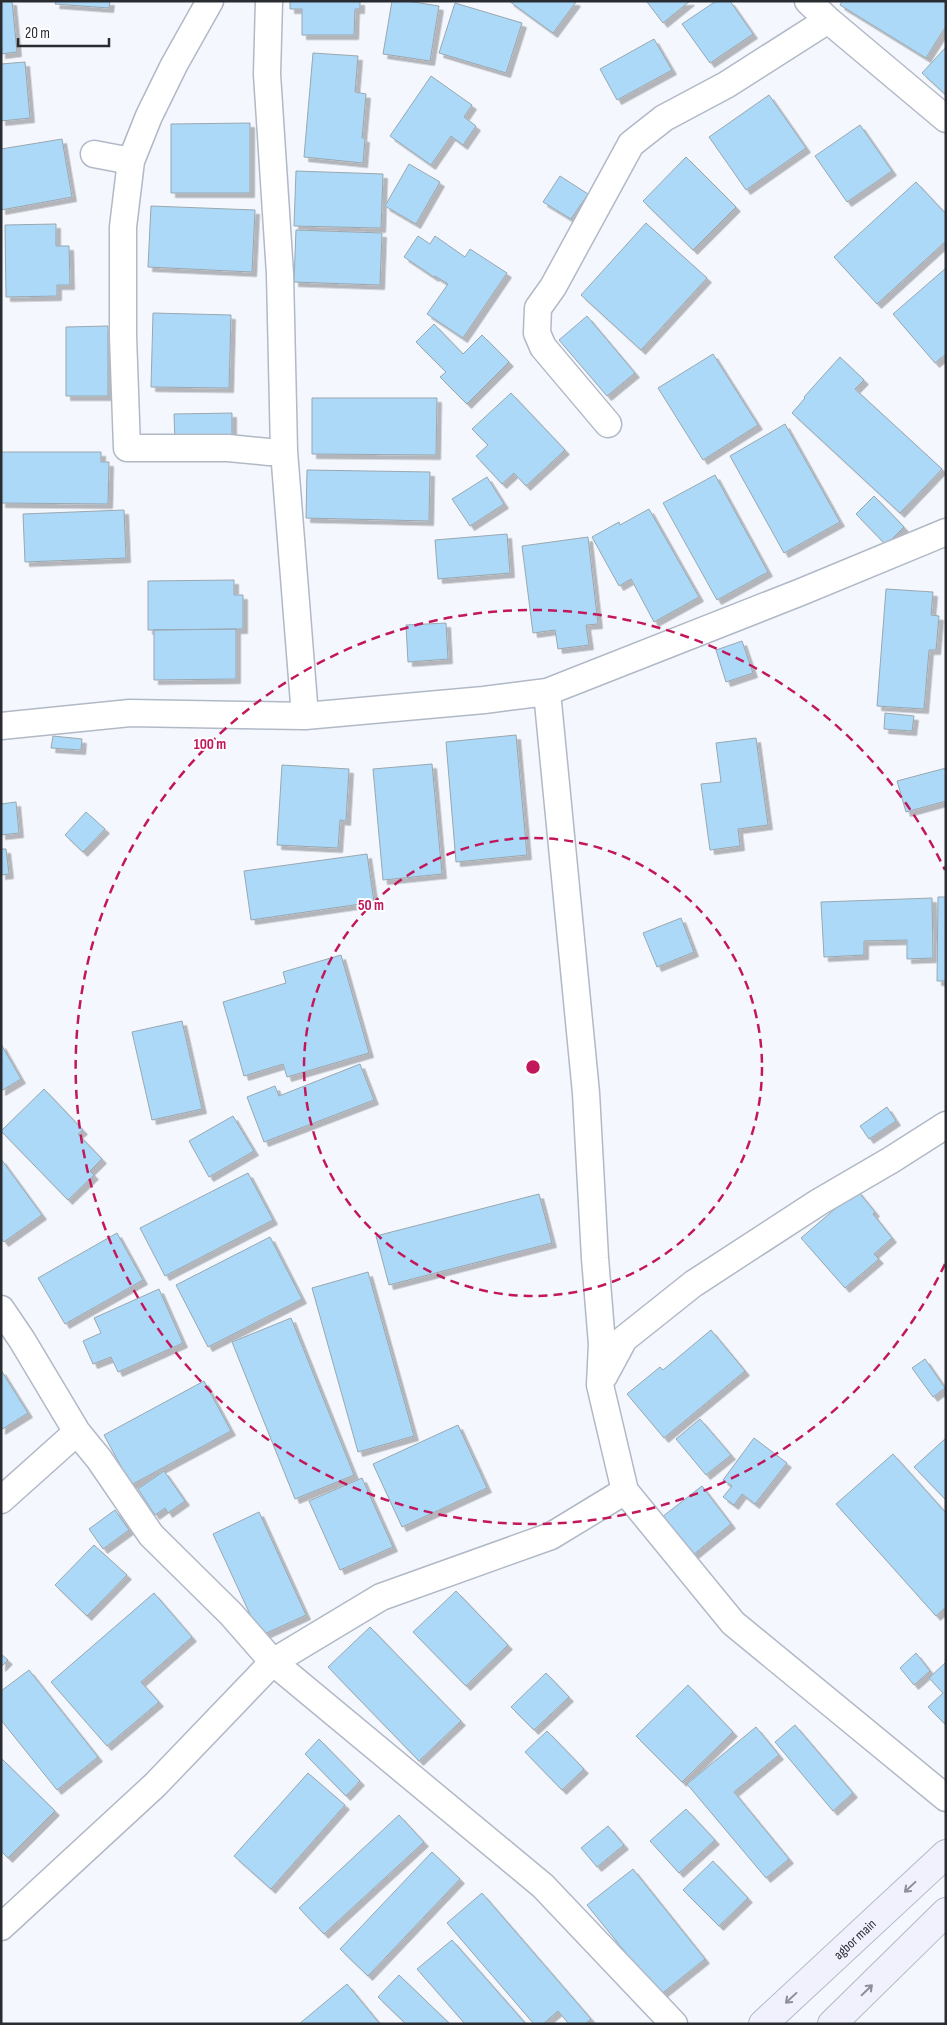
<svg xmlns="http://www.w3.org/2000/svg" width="947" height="2025" viewBox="0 0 947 2025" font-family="'Sofia Sans Condensed',sans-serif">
  <defs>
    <filter id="shadow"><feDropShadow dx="4.5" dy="4.5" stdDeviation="0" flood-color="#0004"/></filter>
  </defs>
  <rect width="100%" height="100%" fill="#f4f7fd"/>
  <path fill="#acd9f8" stroke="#99a7b0" filter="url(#shadow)" d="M1,1H12L17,52L1,54Z
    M56,1H110L109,8L55,4Z
    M290,1H360V9H355L354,35H302V9H290Z
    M392,1H407L439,6L430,61L383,54Z
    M509,1H574L576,2L553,33Z
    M649,1H690L663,23L647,2Z
    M716,1H730L753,34L710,63L682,24Z
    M842,1H946V26L926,58L840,5Z
    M455,3L522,23L506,73L439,53Z
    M654,39L672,70L617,100L600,69Z
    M946,47V95L922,73Z
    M313,53L358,56L355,92L366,94L362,138H365L363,163L304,157Z
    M25,62L30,118L1,121V64Z
    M431,76L472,105L464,117L476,126L463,145L451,136L431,165L390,136Z
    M769,95L806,148L746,190L709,137Z
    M250,123V193H171V124Z
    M860,125L892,171L847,202L815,156Z
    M62,139L72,197L1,210V149Z
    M686,157L736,207L693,250L643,201Z
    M409,164L440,182L416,224L385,206Z
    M296,171L383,174L381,228L294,226Z
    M560,176L588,194L571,219L543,202Z
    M916,182L946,214V241L877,304L834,257Z
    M151,206L255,210L252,272L148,267Z
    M646,223L707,278L641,350L581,295Z
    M56,224V246H69L70,285H57V296L6,297L5,225Z
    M296,230L382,233L380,285L294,282Z
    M418,236L430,244L435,236L465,257L470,249L507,273L463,338L427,314L448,284L435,276L434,277L404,257Z
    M946,268V354L935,363L893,314Z
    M153,313L231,315L229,388L151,387Z
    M587,316L635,373L607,396L559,340Z
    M434,324L463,354L482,335L509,362L467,404L440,377L446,372L416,342Z
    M108,326V396H66V327Z
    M713,354L758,425L703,460L658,388Z
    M840,357L864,380L855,389L942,469L900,513L792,413L805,398L804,397Z
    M511,393L565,450L526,486L514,473L502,484L476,456L488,445L472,429Z
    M312,398H437L436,455L312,454Z
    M232,413V440L175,442L174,414Z
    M785,424L840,522L784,553L730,456Z
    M1,452H101V462H109L108,504L1,503Z
    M307,470L430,472L429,521L306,518Z
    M715,475L768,572L717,600L663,503Z
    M487,477L504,504L470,526L452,499Z
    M874,496L904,527L886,545L856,514Z
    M649,509L699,597L654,622L631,579L619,586L592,537L619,522L620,525Z
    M124,510L126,558L25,562L23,514Z
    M507,534L510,573L438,579L435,540Z
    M588,537L598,624L586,625L589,645L558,649L555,630L533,633L522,546Z
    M234,580V595H243V629L148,630V581Z
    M886,589L933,592L931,615L939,616L936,650H929L924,709L877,706Z
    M446,623L448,659L408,662L406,625Z
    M236,629V679L154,680V630Z
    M742,641L753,673L726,682L716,650Z
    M885,713L914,716L912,731L884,729Z
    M516,735L527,855L456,862L446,742Z
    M53,736L82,739L81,750L51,748Z
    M756,738L768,825L738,829L740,846L710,850L701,784L721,782L716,743Z
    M432,764L442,874L383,880L373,769Z
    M282,765L349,769L346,821L340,820L338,848L277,845Z
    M946,768V801L906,812L897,781Z
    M16,802L19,833L1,835V804Z
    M86,812L105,829L83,852L65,835Z
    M1,849H6L9,874L1,875Z
    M367,854L374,902L251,920L244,871Z
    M938,897H946V981H937Z
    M932,898L933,958L907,959V940L864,941V955L824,957L821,902Z
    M681,918L694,952L657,967L643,933Z
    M341,955L369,1053L287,1077L283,1064L244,1076L223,1002L286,983L283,972Z
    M182,1021L202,1109L152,1120L132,1032Z
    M1,1044L21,1079L1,1091Z
    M360,1064L374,1100L264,1142L247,1097L275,1086L279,1096Z
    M44,1089L83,1130L78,1134L102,1159L90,1171L94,1175L68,1200L1,1131Z
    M887,1107L896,1121L869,1139L860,1126Z
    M233,1116L254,1151L209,1177L189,1141Z
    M1,1159L42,1215L4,1242L1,1238Z
    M248,1173L273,1220L165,1276L140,1228Z
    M857,1190L875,1212L873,1214L892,1238L874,1254L879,1259L845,1288L801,1238Z
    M539,1194L552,1243L389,1285L376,1236Z
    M117,1233L143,1280L65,1324L38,1278Z
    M270,1237L302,1299L208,1347L176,1285Z
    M368,1272L414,1436L358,1452L312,1288Z
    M159,1289L183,1343L118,1372L111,1357L93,1364L83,1341L101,1333L94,1318Z
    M291,1318L354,1475L295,1499L232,1342Z
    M711,1330L745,1371L664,1438L627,1394L660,1367L663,1370Z
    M925,1359L945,1388L933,1397L912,1368Z
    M1,1370L28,1413L1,1430Z
    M204,1381L231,1431L131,1485L104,1435Z
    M700,1419L731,1455L706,1475L676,1439Z
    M458,1425L487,1488L402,1527L373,1464Z
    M754,1438L787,1463L755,1504L742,1494L734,1505L723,1497L732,1486L723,1480Z
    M946,1438V1500L914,1467Z
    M893,1454L946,1513V1607L936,1616L836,1504Z
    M164,1471L185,1501L168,1513L165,1508L155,1515L138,1489Z
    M362,1478L393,1547L340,1570L309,1501Z
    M702,1486L731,1524L693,1555L662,1517Z
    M115,1510L129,1530L103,1549L89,1529Z
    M259,1512L306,1615L260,1636L213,1534Z
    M94,1545L127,1575L87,1616L55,1585Z
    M456,1591L508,1645L466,1686L413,1632Z
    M154,1593L192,1637L141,1682L159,1702L107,1746L51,1682Z
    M370,1627L461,1721L419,1761L328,1667Z
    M916,1653L930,1671L914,1685L900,1668Z
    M1,1654L8,1660L1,1667Z
    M946,1662V1725L928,1707L943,1693L929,1678Z
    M29,1670L98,1757L57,1790L1,1720V1691Z
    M546,1673L569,1697L534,1730L511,1707Z
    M688,1685L733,1732L682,1782L636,1736Z
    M795,1725L853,1793L833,1811L775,1742Z
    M756,1727L779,1755L734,1792L789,1859L766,1878L687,1784Z
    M547,1731L584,1769L562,1790L525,1752Z
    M319,1739L360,1781L346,1796L305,1754Z
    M1,1758L55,1811L8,1858L1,1851Z
    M308,1773L345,1805L271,1889L234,1856Z
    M686,1809L715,1840L679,1873L650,1841Z
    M399,1815L424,1842L324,1934L299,1908Z
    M608,1826L624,1845L597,1867L581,1848Z
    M432,1852L460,1879L368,1976L340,1949Z
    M713,1861L748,1898L719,1926L683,1890Z
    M633,1869L705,1959L660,1995L587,1905Z
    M482,1893L591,2019L585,2024H569L558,2011L543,2024H534L447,1923Z
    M452,1940L526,2024H465L417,1969Z
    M399,1975L450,2024H406L378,1997Z
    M347,1984L380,2024H299Z"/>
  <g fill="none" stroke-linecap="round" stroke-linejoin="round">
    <g stroke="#b1b9c7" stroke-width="29">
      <path id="minor" d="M210,1L174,65L149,116L131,161L123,227V336L127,448H228L269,452L284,451
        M269,1L267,74L280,274L284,451L305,716
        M808,1L828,20L946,119
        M94,154L131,161
        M608,424L543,347L537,333L538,308L553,287L631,144L664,118L726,85L828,20
        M547,692L586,1093L595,1258L602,1344L600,1385L625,1491L733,1623L946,1798
        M1,726L130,713L305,716L484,700L547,692L801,592L946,532
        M1,1309L22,1340L77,1432L99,1459L151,1535L231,1614L273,1662L543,1886L674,2024
        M604,1376L624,1339L693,1284L819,1202L891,1160L946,1125
        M1,1500L77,1432
        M1,1927L155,1785L273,1662L381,1597L551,1536L625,1491"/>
    </g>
    <g stroke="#b1b9c7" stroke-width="30">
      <g id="secondary">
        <path id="s1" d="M763,2024L946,1854"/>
        <path d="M832,2024L946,1912"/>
      </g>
    </g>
    <use href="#minor" stroke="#fff" stroke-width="26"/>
    <use href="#secondary" stroke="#f0f1fd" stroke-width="28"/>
  </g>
  <defs><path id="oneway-shaft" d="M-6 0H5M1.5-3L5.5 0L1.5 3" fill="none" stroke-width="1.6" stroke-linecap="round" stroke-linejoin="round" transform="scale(1.25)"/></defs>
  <g stroke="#8c8f98">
    <use href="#oneway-shaft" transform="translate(910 1887) rotate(137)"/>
    <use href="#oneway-shaft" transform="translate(867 1990) rotate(-44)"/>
    <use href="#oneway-shaft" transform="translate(791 1998) rotate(137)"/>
  </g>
  <g fill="none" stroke="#c2185b" stroke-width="2.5" stroke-dasharray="9 6">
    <circle cx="533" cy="1067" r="229"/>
    <path d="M945 1264A457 457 0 1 1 945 870"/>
  </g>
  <g text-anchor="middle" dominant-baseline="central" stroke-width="4" stroke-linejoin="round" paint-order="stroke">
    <g font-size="14" fill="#292d32" stroke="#fff">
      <text stroke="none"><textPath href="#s1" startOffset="125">agbor main</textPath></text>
    </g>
  </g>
  <circle cx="533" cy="1067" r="8" fill="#c2185b" stroke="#fff" stroke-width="2.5"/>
  <g font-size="15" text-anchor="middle" font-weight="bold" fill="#c2185b" stroke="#fff" stroke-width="4" stroke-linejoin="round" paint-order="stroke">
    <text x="210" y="749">100 m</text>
    <text x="371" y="910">50 m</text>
  </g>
  <rect width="947" height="2025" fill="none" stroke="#292d32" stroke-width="5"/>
  <path d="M18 38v8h91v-8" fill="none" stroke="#292d32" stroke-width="2.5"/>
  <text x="25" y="38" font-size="15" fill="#292d32" stroke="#ffffff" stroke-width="4" paint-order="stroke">20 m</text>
</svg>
